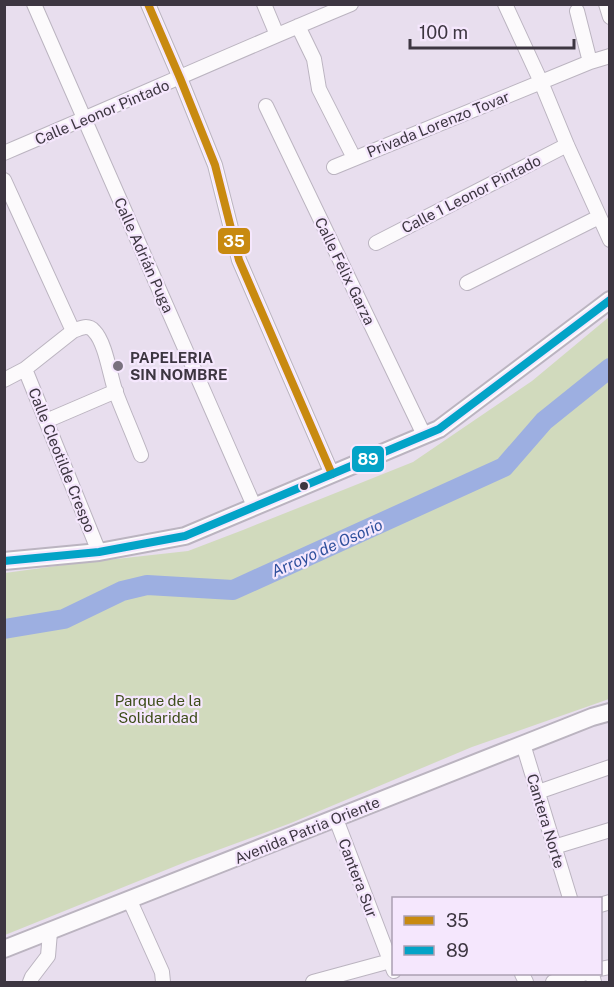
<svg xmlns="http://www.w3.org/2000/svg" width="614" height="987" viewBox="0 0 614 987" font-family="'Public Sans',sans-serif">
  <rect width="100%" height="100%" fill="#e8deee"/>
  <path fill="#d1dabd" d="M609,317V699L472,747L291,823L188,861L5,935V573L71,564L188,551L243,530L413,462L532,381Z"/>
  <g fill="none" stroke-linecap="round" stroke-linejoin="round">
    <path stroke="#9dafe1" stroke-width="20" d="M4,629L64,619L122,591L147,585L233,590L504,467L544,421L610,368"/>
    <g stroke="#bbb4c0" stroke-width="16">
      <path id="minor" d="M34,4L254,506
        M148,4L180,78L215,165L239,260L332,474
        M264,4L277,35
        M505,4L541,82L567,145L610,240
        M606,4L610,17
        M298,26L314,59L319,89L354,158
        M590,62L610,56
        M266,106L424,435
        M4,153C120,104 235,52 351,4
        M334,167L590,62L577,11
        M4,180L73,331
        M376,243L567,145
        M467,283L599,217
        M25,369L99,552
        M4,380L25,369L73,331C80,328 88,324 94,331C106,343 110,377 116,393C124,414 133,434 141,455
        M46,421L116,391
        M523,744L570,898
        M538,792L610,767
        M336,819L394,971
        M554,847L610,830
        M130,901L162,972L163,982
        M600,905L610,902
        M600,969L610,967
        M522,974L526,982
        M592,974L594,982
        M30,982L32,977L48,956L50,932
        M313,982L394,960
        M553,982L583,974"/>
    </g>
    <g stroke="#bbb4c0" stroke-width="20">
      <path id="tertiary" d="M4,561L99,552L185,536L439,429L610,300
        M4,949L592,717L610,712"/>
    </g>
    <use href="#minor" stroke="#fcfafc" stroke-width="14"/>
    <use href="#tertiary" stroke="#fcfafc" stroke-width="16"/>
    <g stroke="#f5e7fd" stroke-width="12">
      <path id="bus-1" d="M148,4L180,78L215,165L239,260L332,474"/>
    </g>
    <g stroke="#f5e7fd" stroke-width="12">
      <path id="bus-2" d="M4,561L99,552L185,536L439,429L610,300"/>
    </g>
    <use href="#bus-1" stroke="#c88a10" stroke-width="8"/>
    <use href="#bus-2" stroke="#03a3c7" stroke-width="8"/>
  </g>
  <circle fill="#79717e" stroke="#f5e7fd" stroke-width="2" cx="118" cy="366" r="6"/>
  <circle fill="#3d3641" stroke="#f5e7fd" stroke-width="2" cx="304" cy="486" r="5"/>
  <g text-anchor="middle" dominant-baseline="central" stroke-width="4.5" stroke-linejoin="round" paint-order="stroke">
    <g font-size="15" fill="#3d3641" stroke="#f5e7fd">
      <text transform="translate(102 112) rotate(-23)">Calle Leonor Pintado</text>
      <text transform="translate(438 124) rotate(-22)">Privada Lorenzo Tovar</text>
      <text transform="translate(471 194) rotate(-27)">Calle 1 Leonor Pintado</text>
      <text transform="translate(144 255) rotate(66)">Calle Adrián Puga</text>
      <text transform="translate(345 271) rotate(64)">Calle Félix Garza</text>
      <text transform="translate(62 460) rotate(68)">Calle Cleotilde Crespo</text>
      <text transform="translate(546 821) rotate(73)">Cantera Norte</text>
      <text transform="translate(307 830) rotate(-22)">Avenida Patria Oriente</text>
      <text transform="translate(358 878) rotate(69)">Cantera Sur</text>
    </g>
    <g font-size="15" font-weight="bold" fill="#3d3641" stroke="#f5e7fd" text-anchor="start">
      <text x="130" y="357">PAPELERIA<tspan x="130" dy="17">SIN NOMBRE</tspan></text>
    </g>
    <g font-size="15" fill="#3d4d19" stroke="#f5e7fd">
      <text x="158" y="700">Parque de la<tspan x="158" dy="17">Solidaridad</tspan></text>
    </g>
    <g font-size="16" font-style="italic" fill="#30519d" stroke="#f5e7fd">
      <text transform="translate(327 548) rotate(-24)">Arroyo de Osorio</text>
    </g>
  </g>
  <g stroke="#f5e7fd" stroke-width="2">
    <rect x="217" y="227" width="34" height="28" rx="6" fill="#c88a10"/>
    <rect x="351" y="445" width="34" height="28" rx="6" fill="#03a3c7"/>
  </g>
  <g font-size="16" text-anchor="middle" font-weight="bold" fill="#fff">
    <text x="234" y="247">35</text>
    <text x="368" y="465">89</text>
  </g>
  <rect width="614" height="987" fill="none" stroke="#3d3641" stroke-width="12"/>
  <rect x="392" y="897" width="210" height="78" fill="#f5e7fd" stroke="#aba0b2" stroke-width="1.5"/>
  <rect x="404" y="916" width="30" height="9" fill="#c88a10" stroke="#aba0b2" stroke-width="1.5"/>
  <text x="446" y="927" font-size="18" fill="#3d3641">35</text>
  <rect x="404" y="946" width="30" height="9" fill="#03a3c7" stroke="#aba0b2" stroke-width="1.5"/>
  <text x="446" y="957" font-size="18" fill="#3d3641">89</text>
  <path d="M410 39v9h164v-9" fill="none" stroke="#3d3641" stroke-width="3"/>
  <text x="419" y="39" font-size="18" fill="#3d3641" stroke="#f5e7fd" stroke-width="4.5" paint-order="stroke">100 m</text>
</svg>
